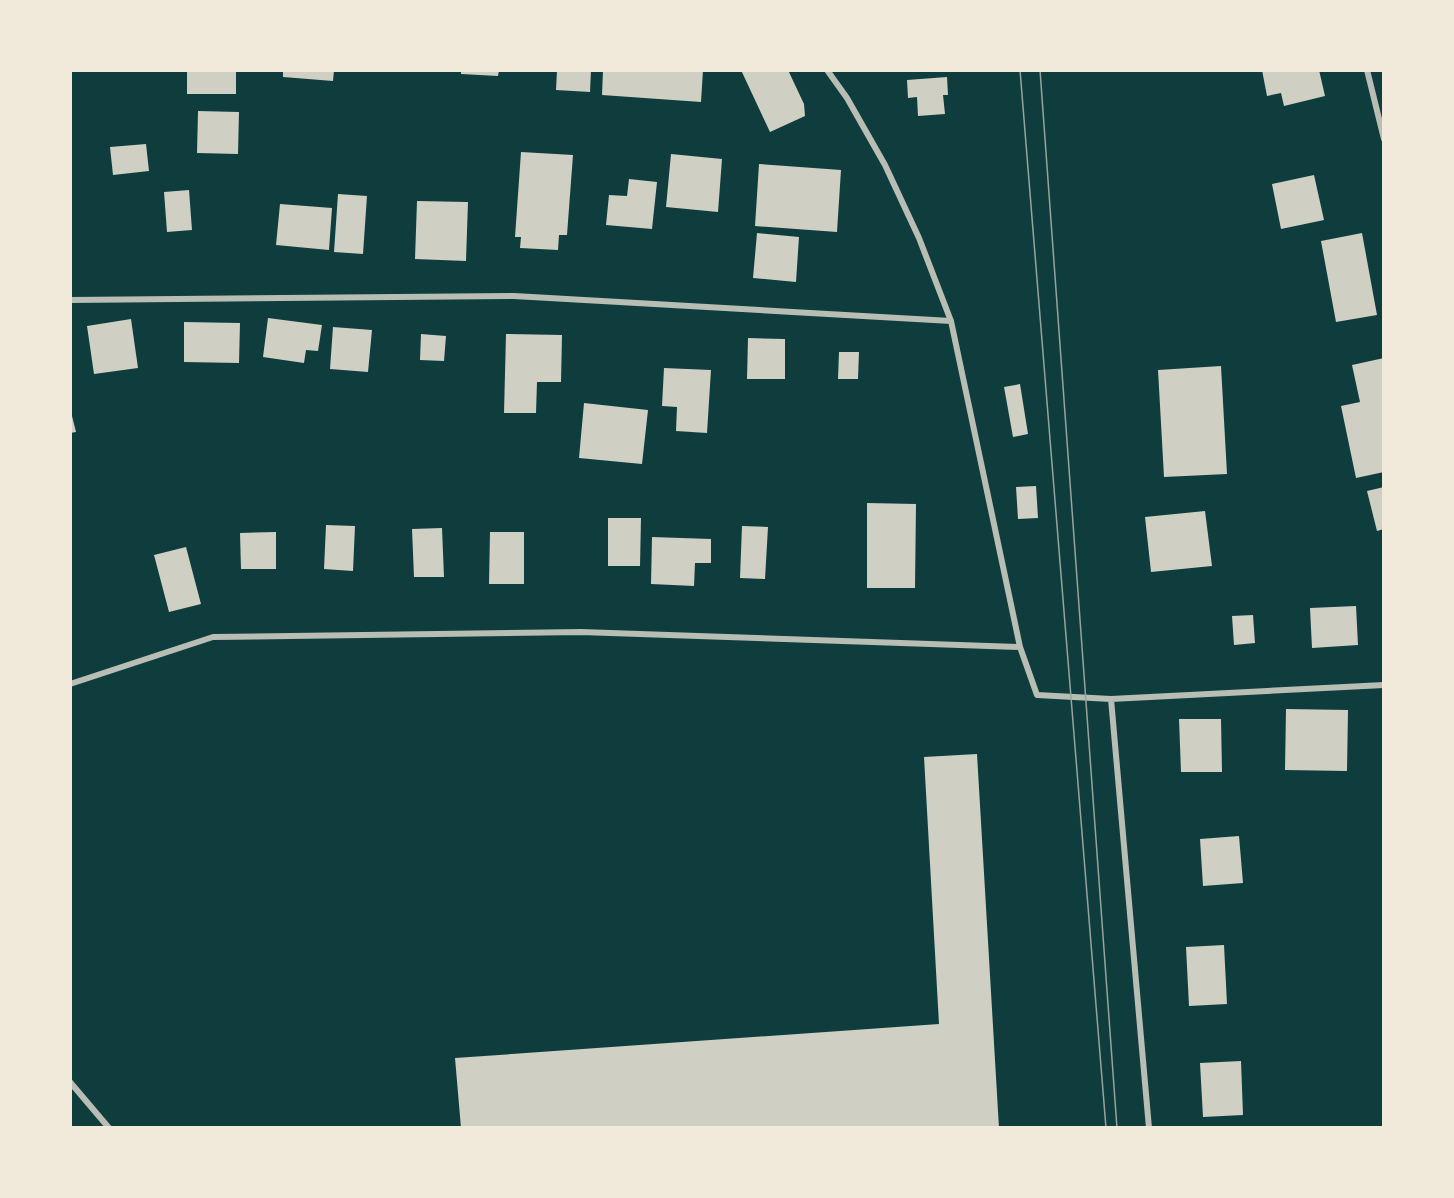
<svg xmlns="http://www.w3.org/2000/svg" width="1454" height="1198" viewBox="0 0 1454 1198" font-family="'PT Serif',serif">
  <rect width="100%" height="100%" fill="#0f3d3e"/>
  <path fill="#cfcfc3" d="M187,70H236V94H187Z
    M283,70H334L333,81L283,77Z
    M461,70H499L498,76L461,74Z
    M557,70H591L590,92L556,90Z
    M603,70H703L701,102L602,95Z
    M741,70H788L804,104L805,116L770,132Z
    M1262,70H1319L1325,96L1284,106L1281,93L1267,96Z
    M947,77L948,95H943L945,114L918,116L917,97L908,98L907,80Z
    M198,111L239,112L238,154L197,153Z
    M146,144L149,171L113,175L110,147Z
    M521,152L573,155L567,235H559L558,250L520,248L521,237H515Z
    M671,154L722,159L718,212L666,207Z
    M759,164L841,170L837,232L755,226Z
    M1314,175L1324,220L1281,229L1272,184Z
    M629,179L657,182L652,229L606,225L609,195L627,196Z
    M189,190L192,230L167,232L164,192Z
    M338,194L367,196L363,254L334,252Z
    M417,201L468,202L466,261L415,259Z
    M280,204L332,208L329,250L276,245Z
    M757,233L799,237L796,282L753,278Z
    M1362,233L1377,315L1336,322L1321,241Z
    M268,318L322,325L318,351L306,350L304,363L263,357Z
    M131,319L138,368L94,374L87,326Z
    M184,322L240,323L239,363L184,362Z
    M333,327L372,330L368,372L330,369Z
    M421,334L446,336L444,361L420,360Z
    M506,334L562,335L561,382H537L536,413H504Z
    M748,338L785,339V379H747Z
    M839,352H859L858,379H838Z
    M1384,358V472L1356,478L1341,406L1360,402L1352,365Z
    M1221,366L1227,474L1164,477L1158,370Z
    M664,368L711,370L707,433L676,431L677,407L662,406Z
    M1020,384L1028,434L1013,437L1004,387Z
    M584,403L648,410L642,464L579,458Z
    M70,408L76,432L70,433Z
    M1036,486L1038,518L1018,519L1016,487Z
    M1384,487V529L1377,531L1367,491Z
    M867,503L916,504L915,588H867Z
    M1205,511L1212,566L1151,572L1145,517Z
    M608,518H641L640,566H608Z
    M326,525L355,526L353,571L324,569Z
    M742,526L768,527L765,579L740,578Z
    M442,528L444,577H414L412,529Z
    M276,532V569H241L240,533Z
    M490,532H524V584H489Z
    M652,537L711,539V563H695L694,586L651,584Z
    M186,547L201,604L169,612L154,555Z
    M1356,606L1358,645L1312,648L1310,608Z
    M1253,615L1255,643L1234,645L1232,616Z
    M1286,709L1348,710L1347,771L1285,770Z
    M1179,719H1221L1222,772H1181Z
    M977,754L999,1128H461L455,1058L939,1024L924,757Z
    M1239,836L1243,883L1203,886L1200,839Z
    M1224,945L1227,1004L1189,1006L1186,947Z
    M1241,1061L1243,1115L1203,1117L1200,1063Z"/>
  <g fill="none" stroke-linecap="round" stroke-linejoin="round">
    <path stroke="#b8beb3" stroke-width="6" d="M827,70L847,98L885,165L919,238L951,321L1020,647L1037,695L1111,699L1384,685
      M1367,70L1384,139
      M70,300L514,296L951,321
      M70,684L213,637L581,632L1020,647
      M1111,699L1149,1128
      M70,1082L109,1128"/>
    <path stroke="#97a49c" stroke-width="1.5" d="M1020,70L1106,1128
      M1040,70L1117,1128"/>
  </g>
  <rect width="1454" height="1198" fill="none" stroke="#f1e9da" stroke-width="144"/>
</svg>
